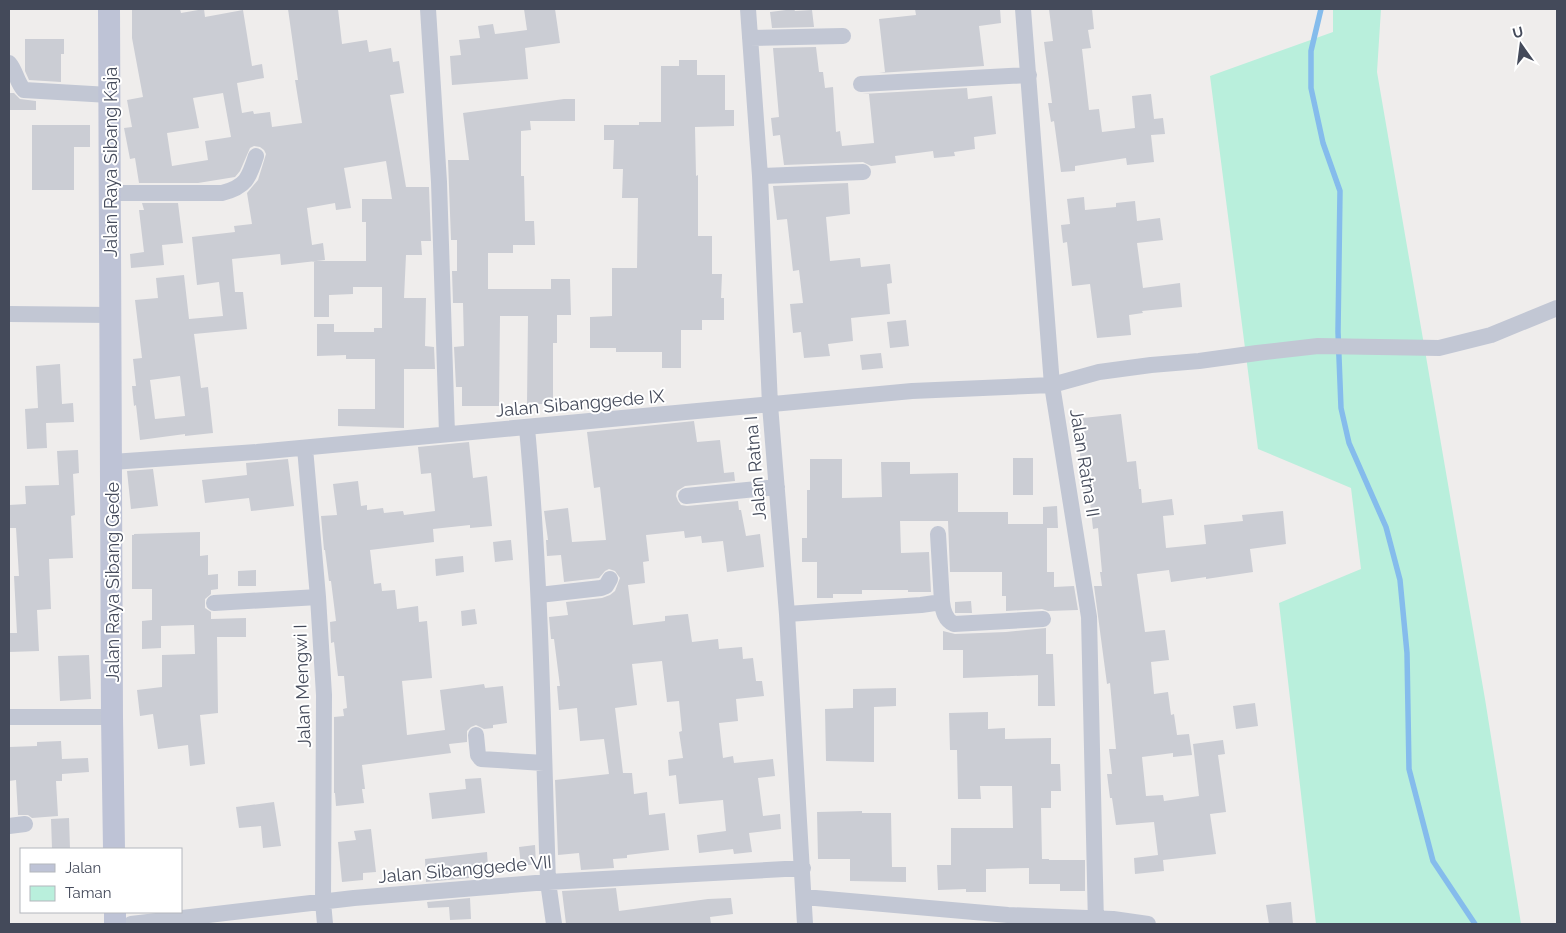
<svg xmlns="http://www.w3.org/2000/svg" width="1566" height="933" viewBox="0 0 1566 933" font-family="Raleway,sans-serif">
  <rect width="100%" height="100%" fill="#efedec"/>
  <path fill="#b9efdc" d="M1333,9H1381L1377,72L1485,699L1521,924H1316L1279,603L1361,569L1351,488L1258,449L1210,76L1333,32Z"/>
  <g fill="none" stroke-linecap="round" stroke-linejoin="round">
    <path stroke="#85bcec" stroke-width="5.5" d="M1321,9L1311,51V88L1323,143L1340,191L1338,332L1341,408L1349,443L1386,527L1400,580L1407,653L1409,769L1433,861L1475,924"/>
  </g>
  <path fill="#cbcdd4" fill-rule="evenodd" d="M132,9H180L181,13L204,9L205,17L243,10L252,66L262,64L264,78L237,83L242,113L253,111L254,114L270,112L272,127L302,123L295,80H298L288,9H338L342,44L367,40L369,52L391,48L393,62L399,61L404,93L390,95L406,187H429L431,241H421L422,255H406L404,298H426L425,346L434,347L435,369H404V428L338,426V409H375V359H346V355L317,356V324H334V332H374V328H382V287H353V294L329,295V317H314V261H366V222H362V199H392L386,161L344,168L351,208L336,210L335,203L307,208L312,245L323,243L325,260L281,265L280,254L232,259L235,292H243L247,329L194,334L201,388L208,387L213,433L185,436V434L140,440L136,405L134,406L132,386H136L133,359L142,358L135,300L158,298L156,278L184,275L189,319L223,316L219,282L197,285L192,237L235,232L234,226L252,224L247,193L258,180L266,154L264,150L260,147L254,146L250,148L240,171L235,177L198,183H139L135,158L130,159L124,128L132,127L127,100L143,97L132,38ZM223,93L231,137L205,141L208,160L172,166L167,133L199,128L193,98ZM180,376L185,416L155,419L150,380Z
    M524,9H555L560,43L525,48L528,79L452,85L450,56L461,55L459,40L480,38L478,26L493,24L495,34L527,30Z
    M794,9L795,11L812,10L814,27L772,28L770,12Z
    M915,9H1000L1001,23L979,26L984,66L879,73L885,72L879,19L916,15Z
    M1049,9H1092L1094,29L1088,30L1091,48L1082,49L1089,110L1099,109L1102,132L1135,128L1132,96L1151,94L1154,119L1163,118L1165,134L1151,135L1154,162L1127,165L1126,158L1075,166V171L1061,172L1054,121L1051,122L1048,103H1052L1044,42L1053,41Z
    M25,39H64V54H61V82L29,80L25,71Z
    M816,47L819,72H823L825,88L833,87L836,132L840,131L842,146L874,143L869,94H862L967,88L968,99L992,96L996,134L974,137L975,149L954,152L955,156L934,158L933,151L895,156L896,163L871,166L863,162L784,165L780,135L773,136L771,118L779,117L773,48Z
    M679,60H697V75H725V110H734V126L695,127L696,176L698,175V236H712V274H722L721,298H724V320H702V330H681V368H662V352H616V348H590V317L612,316V268H637L638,198H622L623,169H613L614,140H604V125H639V122H661V66H679Z
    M9,93H14L20,99L36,101V110H9Z
    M564,99H575V121H530L531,130L521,131V176H524L525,221H534L535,245H513V253H488V289H551V279H570L571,315H557V343H553V404H527L528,316H500L499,406H462V387H456L454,347L464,346L463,303H453L452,271H457V240H451L448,160H469L463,113Z
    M32,125H90V147H74V190H32Z
    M848,183L850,214L826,217L830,261L860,258L861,267L890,264L892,283L887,284L890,314L851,318L853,341L828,344L830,356L804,358L801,332L793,333L790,304L803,303L799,270L793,271L787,219L777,220L773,186Z
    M1084,197L1085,210L1116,207V203L1135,201L1137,221L1160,218L1163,240L1137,243L1143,288L1180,283L1182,307L1142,311L1143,313L1129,315L1131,335L1097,338L1090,284L1072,286L1067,242L1063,243L1061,225L1070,224L1067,199Z
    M142,203H178L183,243L162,245L164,265L131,268L130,254L144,252L139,210H144Z
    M906,320L909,346L890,348L887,322Z
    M881,353L883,368L862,370L860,355Z
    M60,364L62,404L73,403L74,422L46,423L47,448L27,449L25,409L38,408L36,366Z
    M1121,414L1127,462L1136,461L1139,489H1141L1142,503L1172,499L1174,515L1163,516L1166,548L1206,544L1204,525L1243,521L1242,515L1283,511L1286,544L1250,549L1253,572L1206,579V577L1171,582L1169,570L1137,574L1145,632L1165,630L1169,660L1151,662L1154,694L1168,692L1171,715L1174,714L1177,735L1189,734L1192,755L1173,757V753L1142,757L1146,796L1163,795L1164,801L1199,796L1193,744L1223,740L1225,754L1218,755L1226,812L1210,814L1216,854L1163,860L1164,871L1135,874L1134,858L1158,855L1154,822L1116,825L1112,798H1110L1107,774H1112L1109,749H1116L1110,683L1107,684L1094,586H1102L1100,572H1102L1098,528L1093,529L1090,501H1086L1085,473H1080V443L1085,442L1083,418Z
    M694,421L697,442L720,440L724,473L734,472L735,481L685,486L677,491L676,496L678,501L681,505L687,506L738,501L739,510H741L746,536L760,534L764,567L727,572L723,541L702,543L701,536L685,538L684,531L646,535L649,561L643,562L645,583L628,585L633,625L665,621V616L688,614L692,642L718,639L719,649L742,647L743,659L753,658L756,681H762L764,696L736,699L738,721L719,723L723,758L733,756L734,763L773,759L775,776L758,778L763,816L780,814L781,829L749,833L752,852L734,854L733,849L699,853L697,835L726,831L723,800L679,804L676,775L669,776L668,760L683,758L679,732L682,731L679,701L667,702L662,661L632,664L637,705L615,708L623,773H632L634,794L647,792L649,815L665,813L669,850L627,855V858L613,859L614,868L581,870L579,853L558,855L555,780L609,774L604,739L580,741L577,708L559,710L557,686H560L554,639H551L549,617L568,615L566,602L602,598L610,595L615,591L620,578L615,571L609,569L605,571L599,578L564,582L561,555L547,556L546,540H548L544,511L568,508L572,542L606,540L600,487L594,488L587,432Z
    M469,442L473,478L487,476L492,526L470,528V525L433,529L434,542L370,550L374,584L381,583L382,591L395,590L397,609L418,606L419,622L427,621L432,678L402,681L407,735L445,730L440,690L484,684L485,688L503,686L507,723L493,725V728L484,729L476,725L471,727L467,731V742L449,744L451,753L362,765L365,789H362L364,803L336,806L335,793H334V717L344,716L343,709L347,708L344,676H338L334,642L331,643L330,622L336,621L331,581H329L325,550H324L321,516L337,515L333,484L358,481L361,506L367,505V510L383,508L384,513L403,511L404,515L435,511L431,473L421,474L418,447Z
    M78,450L79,473L73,474L75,515L71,516L73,558L49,559L51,609L37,610L39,651L9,652V633H17L14,576H19L16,528H9V505L26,504L25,486L59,485L57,451Z
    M1013,458H1033V495H1013Z
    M288,459L294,506L251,511L249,498L205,503L202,480L247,475L246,463Z
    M810,459H842V498L882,497L881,462H910V474L958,473V512H1008V524H1043V507L1057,506L1058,528H1047V572H1054V587L1074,586L1078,610L1048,611L1042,609L1006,611V596H1002V572H950L948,521H900L901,553L929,552L931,592H908V590H862V594H833V598H817V562H802V538H807V490H810Z
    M153,469L158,506L131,509L127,471Z
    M200,532V556L208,555V575L218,574V589L211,590V594L205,599V608L211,612V619L246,618V637H217L218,713L200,715L205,764L190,766L188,745L158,749L153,714L140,716L137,690L162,687V655L195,654L194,625L161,626V648L142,649V621L152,620V589H132V535H134V534Z
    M511,540L513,560L495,562L493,542Z
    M463,556L464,572L436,576L435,559Z
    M256,570V586H238V571Z
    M971,601L972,613H955V602Z
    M475,609L477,624L462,626L461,611Z
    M1046,628V654H1053L1055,706H1038V675L963,678V650H943V631L955,634L1006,632Z
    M89,655L91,699L60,701L58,656Z
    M896,688V706L874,707V762L826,761L825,709L853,708V689Z
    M1255,703L1258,726L1236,729L1233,706Z
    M988,712V729L1005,728V739L1051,738V764H1060L1061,791H1051V808H1041L1042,859H1049V860H1085V891H1060V884H1029V868L986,869V892H966V889L938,890L937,865H951V828H1013L1012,786H980L981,799H958L957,750H950L949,713Z
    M61,741L62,759L88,758L89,772L62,774V781H56L58,816L32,818L28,815H18L16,780L9,781V747L37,746V742Z
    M481,778L485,813L432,819L429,793L466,789L465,779Z
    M274,802L281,846L263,848L261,826L239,828L236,807Z
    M862,811V813H891L892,867H906V882L850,881V859H818L817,812Z
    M69,818L70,849H52L51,819Z
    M371,829L376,872L363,873V880L342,882L338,842L356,840L354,831Z
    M535,845L536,864L521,866L519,847Z
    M487,852L488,867L468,870L469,878L426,882L425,859Z
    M616,888L619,911L708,899L731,898L733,914L710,917L711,924H566L562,891Z
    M470,898L471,919L450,920L449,907L428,908L427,902Z
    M1291,902L1293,924H1269L1266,905Z"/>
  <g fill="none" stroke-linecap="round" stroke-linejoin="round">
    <path stroke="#c2c7d4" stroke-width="16" d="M428,9L439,182L447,434
      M748,9L760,176L770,405L787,614L805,924
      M1023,9L1052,385L1089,617L1096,924
      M750,38L843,36
      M9,63C16,71 17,83 24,90L109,95
      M861,84L1029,75
      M760,176L863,172
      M110,193H222C246,187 249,178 256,156
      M9,314L111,315
      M527,428C541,579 543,731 548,882L554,924
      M305,448L318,597L324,695L323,902L325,924
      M112,462L257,452L912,391L1052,385L1099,372L1151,365L1199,361L1257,353L1318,346L1439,348L1491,335L1557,308
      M686,496L777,487
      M539,595L601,588L606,586L610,579
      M942,602C943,611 945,620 954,624L1043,619
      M214,603L318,597
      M787,614L921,605L942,602L938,534
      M9,717H112
      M476,735L478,755L481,759L544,763
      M9,826L25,824
      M804,897L1008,915L1113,919L1148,924
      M131,924L354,898L548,882L803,868"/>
    <path stroke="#bec3d6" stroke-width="22" d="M109,9L112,717L114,849
      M115,912V924"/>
  </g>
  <g text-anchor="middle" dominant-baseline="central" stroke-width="4" stroke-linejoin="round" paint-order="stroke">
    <g font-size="18" fill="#444a5a" stroke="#fff">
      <text transform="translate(110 162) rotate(-90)">Jalan Raya Sibang Kaja</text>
      <text transform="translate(580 403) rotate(-5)">Jalan Sibanggede IX</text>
      <text transform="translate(1085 463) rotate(81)">Jalan Ratna II</text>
      <text transform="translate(755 468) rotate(-95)">Jalan Ratna I</text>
      <text transform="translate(112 582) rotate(-90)">Jalan Raya Sibang Gede</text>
      <text transform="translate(302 686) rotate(-92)">Jalan Mengwi I</text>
      <text transform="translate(465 869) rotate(-5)">Jalan Sibanggede VII</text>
    </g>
  </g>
  <rect width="1566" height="933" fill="none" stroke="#444a5a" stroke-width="20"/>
  <rect x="20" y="848" width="162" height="65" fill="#ffffff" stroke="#b4b7bd"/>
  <rect x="30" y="864" width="25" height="8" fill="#bec3d6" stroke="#b4b7bd"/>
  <text x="65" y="873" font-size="15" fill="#444a5a">Jalan</text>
  <rect x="30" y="886" width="25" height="15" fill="#b9efdc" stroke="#b4b7bd"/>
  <text x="65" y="898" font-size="15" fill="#444a5a">Taman</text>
  <g transform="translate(1521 45) rotate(346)" stroke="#ffffff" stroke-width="4" paint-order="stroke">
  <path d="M0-4L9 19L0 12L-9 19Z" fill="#444a5a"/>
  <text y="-8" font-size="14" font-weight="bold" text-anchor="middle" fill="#444a5a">U</text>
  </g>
</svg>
